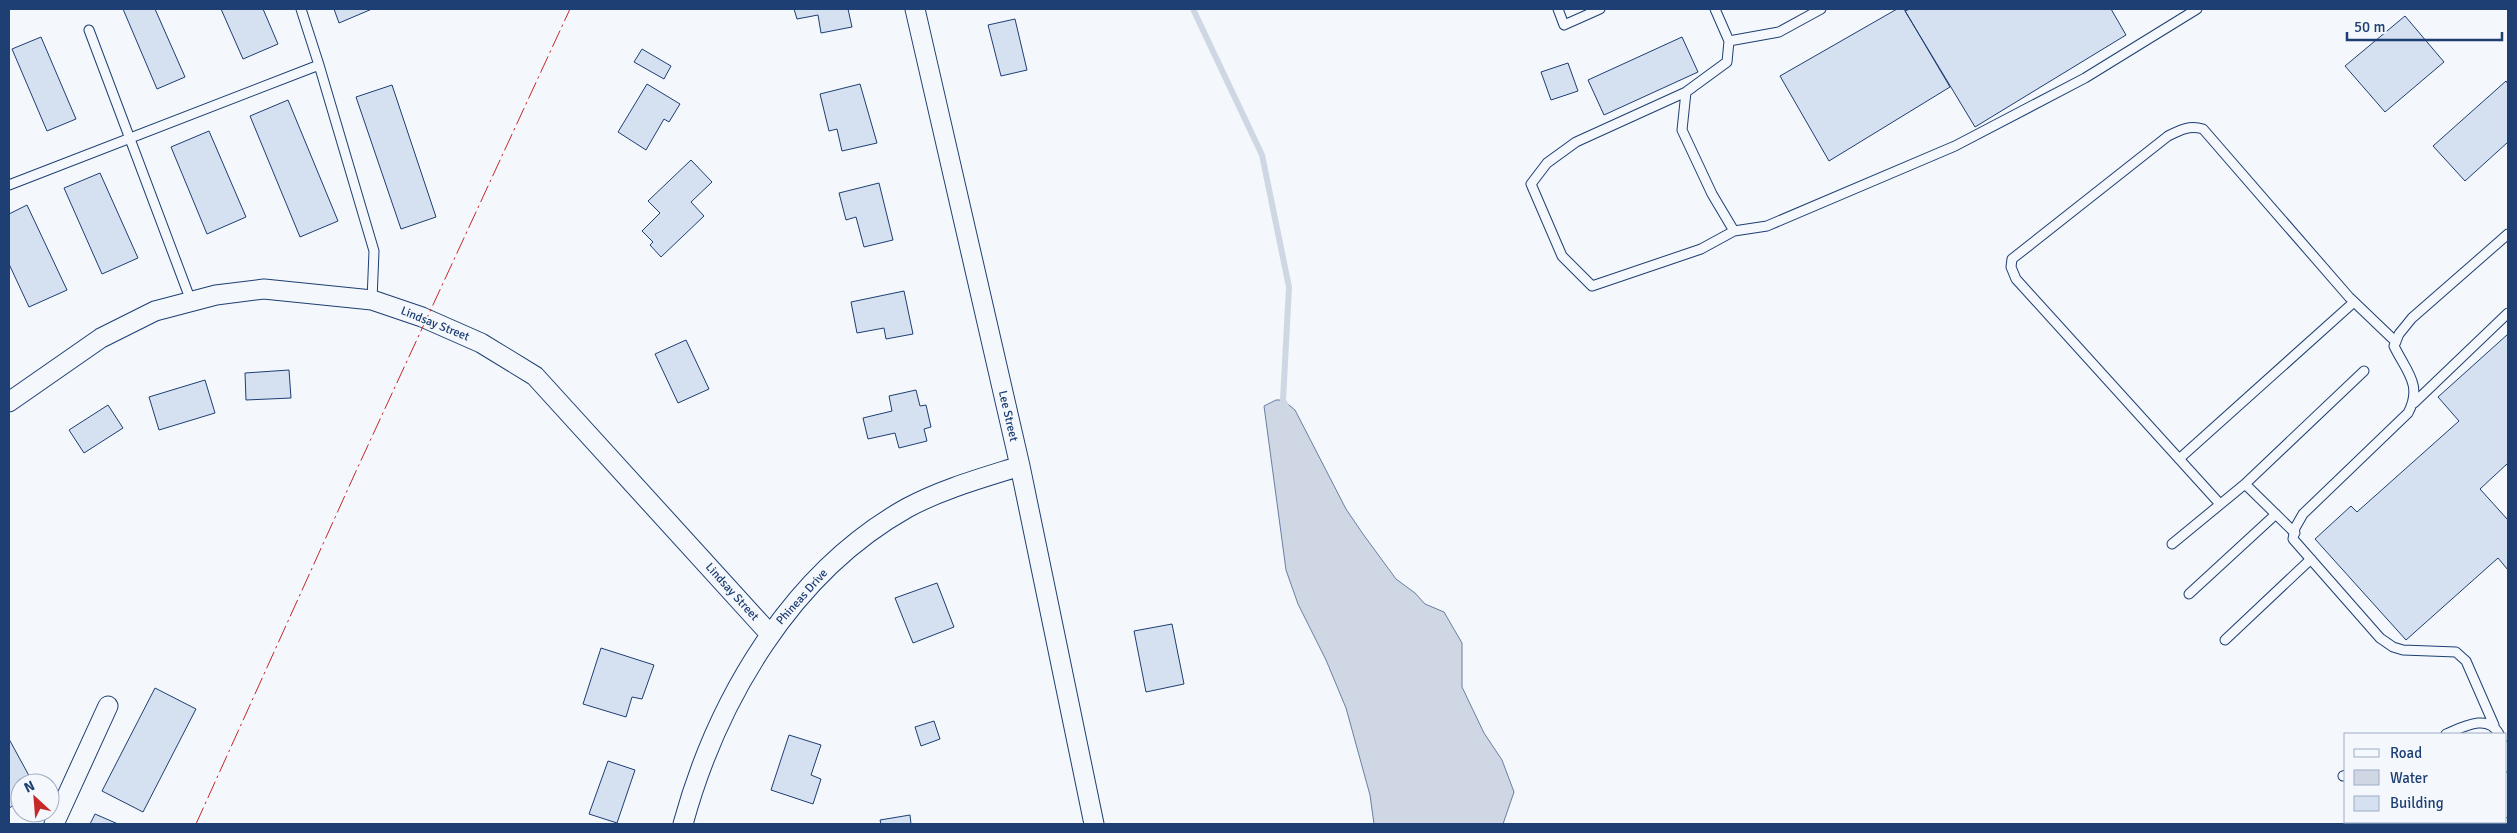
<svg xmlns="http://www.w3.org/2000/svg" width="2517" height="833" viewBox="0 0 2517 833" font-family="Signika,sans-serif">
  <rect width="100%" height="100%" fill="#f4f7fb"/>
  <path fill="#cfd7e4" stroke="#687fa3" d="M1276,400H1283L1295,410L1346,509L1363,534L1396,579L1415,593L1425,604L1444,612L1462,643V687L1484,733L1502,760L1514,792L1503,824H1374L1370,795L1346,708L1326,660L1298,604L1286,570L1264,406Z"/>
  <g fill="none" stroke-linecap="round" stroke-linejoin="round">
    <path stroke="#cfd7e4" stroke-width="6" d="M1193,9L1262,155L1289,287L1283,400L1286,406"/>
  </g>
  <path fill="#d5e0f0" stroke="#1d3f73" d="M123,9H155L185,77L157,89Z
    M221,9H263L278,44L243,59Z
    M334,9H372L339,23Z
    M794,9H848L852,27L821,33L818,15L797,19Z
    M1897,9H1904L1950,87L1829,161L1780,76Z
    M1910,9H2111L2126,35L1975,127L1905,11Z
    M2405,16L2444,62L2385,112L2345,66Z
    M1015,19L1027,70L1001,76L988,25Z
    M41,37L76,119L47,131L12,49Z
    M1682,37L1698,72L1604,115L1588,80Z
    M642,49L671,66L664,79L634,62Z
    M1568,63L1578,91L1551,100L1541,72Z
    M2506,81L2508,84V142L2465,181L2433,146Z
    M647,84L680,104L669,122L664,119L646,150L618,132Z
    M860,84L877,143L842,151L837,129L829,131L820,94Z
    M392,85L436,217L401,229L356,97Z
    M288,100L338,221L300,237L250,116Z
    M209,131L246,217L207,234L171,147Z
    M691,160L712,182L691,202L704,216L661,257L650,245L653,242L642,231L660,213L648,201Z
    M100,173L138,258L102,274L64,188Z
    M879,183L893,240L864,247L856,217L846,220L839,193Z
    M27,205L67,290L29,307L9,264V214Z
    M904,291L913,334L886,339L884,328L857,333L851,302Z
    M2508,334V463L2480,489L2508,520V570L2498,558L2406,640L2315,539L2351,506L2357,512L2459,421L2438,397Z
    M686,340L709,389L678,403L655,354Z
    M289,370L291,398L246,400L245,373Z
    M205,380L215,413L159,430L149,397Z
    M916,390L920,406L926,405L931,427L924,429L927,441L899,448L895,433L868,439L863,418L892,411L889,396Z
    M108,405L123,428L84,453L69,430Z
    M937,583L954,627L913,643L895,598Z
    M1172,624L1184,684L1146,692L1134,631Z
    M601,648L654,665L642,699L632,697L626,717L583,704Z
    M155,688L196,709L143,812L102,791Z
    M934,721L940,739L921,746L915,727Z
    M789,735L821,745L811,775L821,779L813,804L771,790Z
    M9,739L33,783H20V802L9,808Z
    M608,761L635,770L617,823L589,814Z
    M95,814L118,824H90Z
    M910,815L911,824H881L880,820Z
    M2444,822H2465L2466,824H2439Z"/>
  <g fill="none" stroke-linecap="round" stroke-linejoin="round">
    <g stroke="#1d3f73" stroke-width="11">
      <path id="lane" d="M1558,9L1564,25L1600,9
        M89,30L191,301
        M1729,41L1779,32L1821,9
        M319,65L374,251L372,300
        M1686,92L1682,130L1712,194L1734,231L1701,249L1592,286L1562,256L1531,184L1547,163L1576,142L1686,92L1727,62L1729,41L1715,9
        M9,185L319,65L301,9
        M1734,231L1767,226L1955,146L2085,78L2197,9
        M2414,403L2508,313
        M2179,459L2354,302
        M2245,484L2364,371
        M2220,504L2016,279L2011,267L2012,259L2168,136C2180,130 2189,125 2203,129L2349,297L2396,342
        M2172,544L2245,484L2295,533
        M2189,594L2276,514
        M2225,640L2311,559
        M2494,725L2466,661L2456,652L2403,650L2393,647L2380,638L2293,539L2295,528L2303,514L2408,413C2423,385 2406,371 2394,346L2399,334L2412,318L2508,234
        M2446,734C2463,727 2488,713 2499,734
        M2506,746L2508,751
        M2343,776L2346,775
        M2504,822L2505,824"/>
    </g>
    <g stroke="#1d3f73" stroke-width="21">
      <path id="street" d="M915,9L1020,466L1094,824
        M9,402L101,338L155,311L216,295L264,289L372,300L422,317L481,343L535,376L769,633
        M2506,762L2508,761
        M54,824L108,706
        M683,824C717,700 791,573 907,508C942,489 982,478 1020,466
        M2387,824L2392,822"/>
    </g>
    <use href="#lane" stroke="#f4f7fb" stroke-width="9"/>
    <use href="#street" stroke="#f4f7fb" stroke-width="19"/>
    <path stroke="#c62828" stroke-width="1" stroke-dasharray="18 4 2.5 4" stroke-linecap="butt" d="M196,824L357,469L570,9"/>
  </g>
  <g text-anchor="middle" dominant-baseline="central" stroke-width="4" stroke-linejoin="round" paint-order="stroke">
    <g font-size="12" fill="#1d3f73" stroke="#f4f7fb">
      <text transform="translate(435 324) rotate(22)">Lindsay Street</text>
      <text transform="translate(1008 416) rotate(77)">Lee Street</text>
      <text transform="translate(732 592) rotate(48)">Lindsay Street</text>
      <text transform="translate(802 597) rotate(-48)">Phineas Drive</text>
    </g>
  </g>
  <rect width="2517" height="833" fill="none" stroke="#1d3f73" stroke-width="20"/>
  <rect x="2344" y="733" width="162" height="90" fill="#f4f7fb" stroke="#9eadc5"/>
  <rect x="2354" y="749" width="25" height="8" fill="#f4f7fb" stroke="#9eadc5"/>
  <text x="2390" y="758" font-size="15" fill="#1d3f73">Road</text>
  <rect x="2354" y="770" width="25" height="15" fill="#cfd7e4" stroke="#9eadc5"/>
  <text x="2390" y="783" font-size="15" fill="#1d3f73">Water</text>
  <rect x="2354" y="796" width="25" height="15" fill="#d5e0f0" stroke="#9eadc5"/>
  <text x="2390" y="808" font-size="15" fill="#1d3f73">Building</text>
  <g transform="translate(35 798) rotate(334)"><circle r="24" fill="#f4f7fb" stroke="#9eadc5"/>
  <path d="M0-4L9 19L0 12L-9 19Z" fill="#c62828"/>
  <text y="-8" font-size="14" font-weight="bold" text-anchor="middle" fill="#1d3f73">N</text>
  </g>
  <path d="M2347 32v8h155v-8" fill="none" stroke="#1d3f73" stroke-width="2.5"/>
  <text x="2354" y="32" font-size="15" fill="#1d3f73" stroke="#f4f7fb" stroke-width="4" paint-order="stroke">50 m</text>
</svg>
